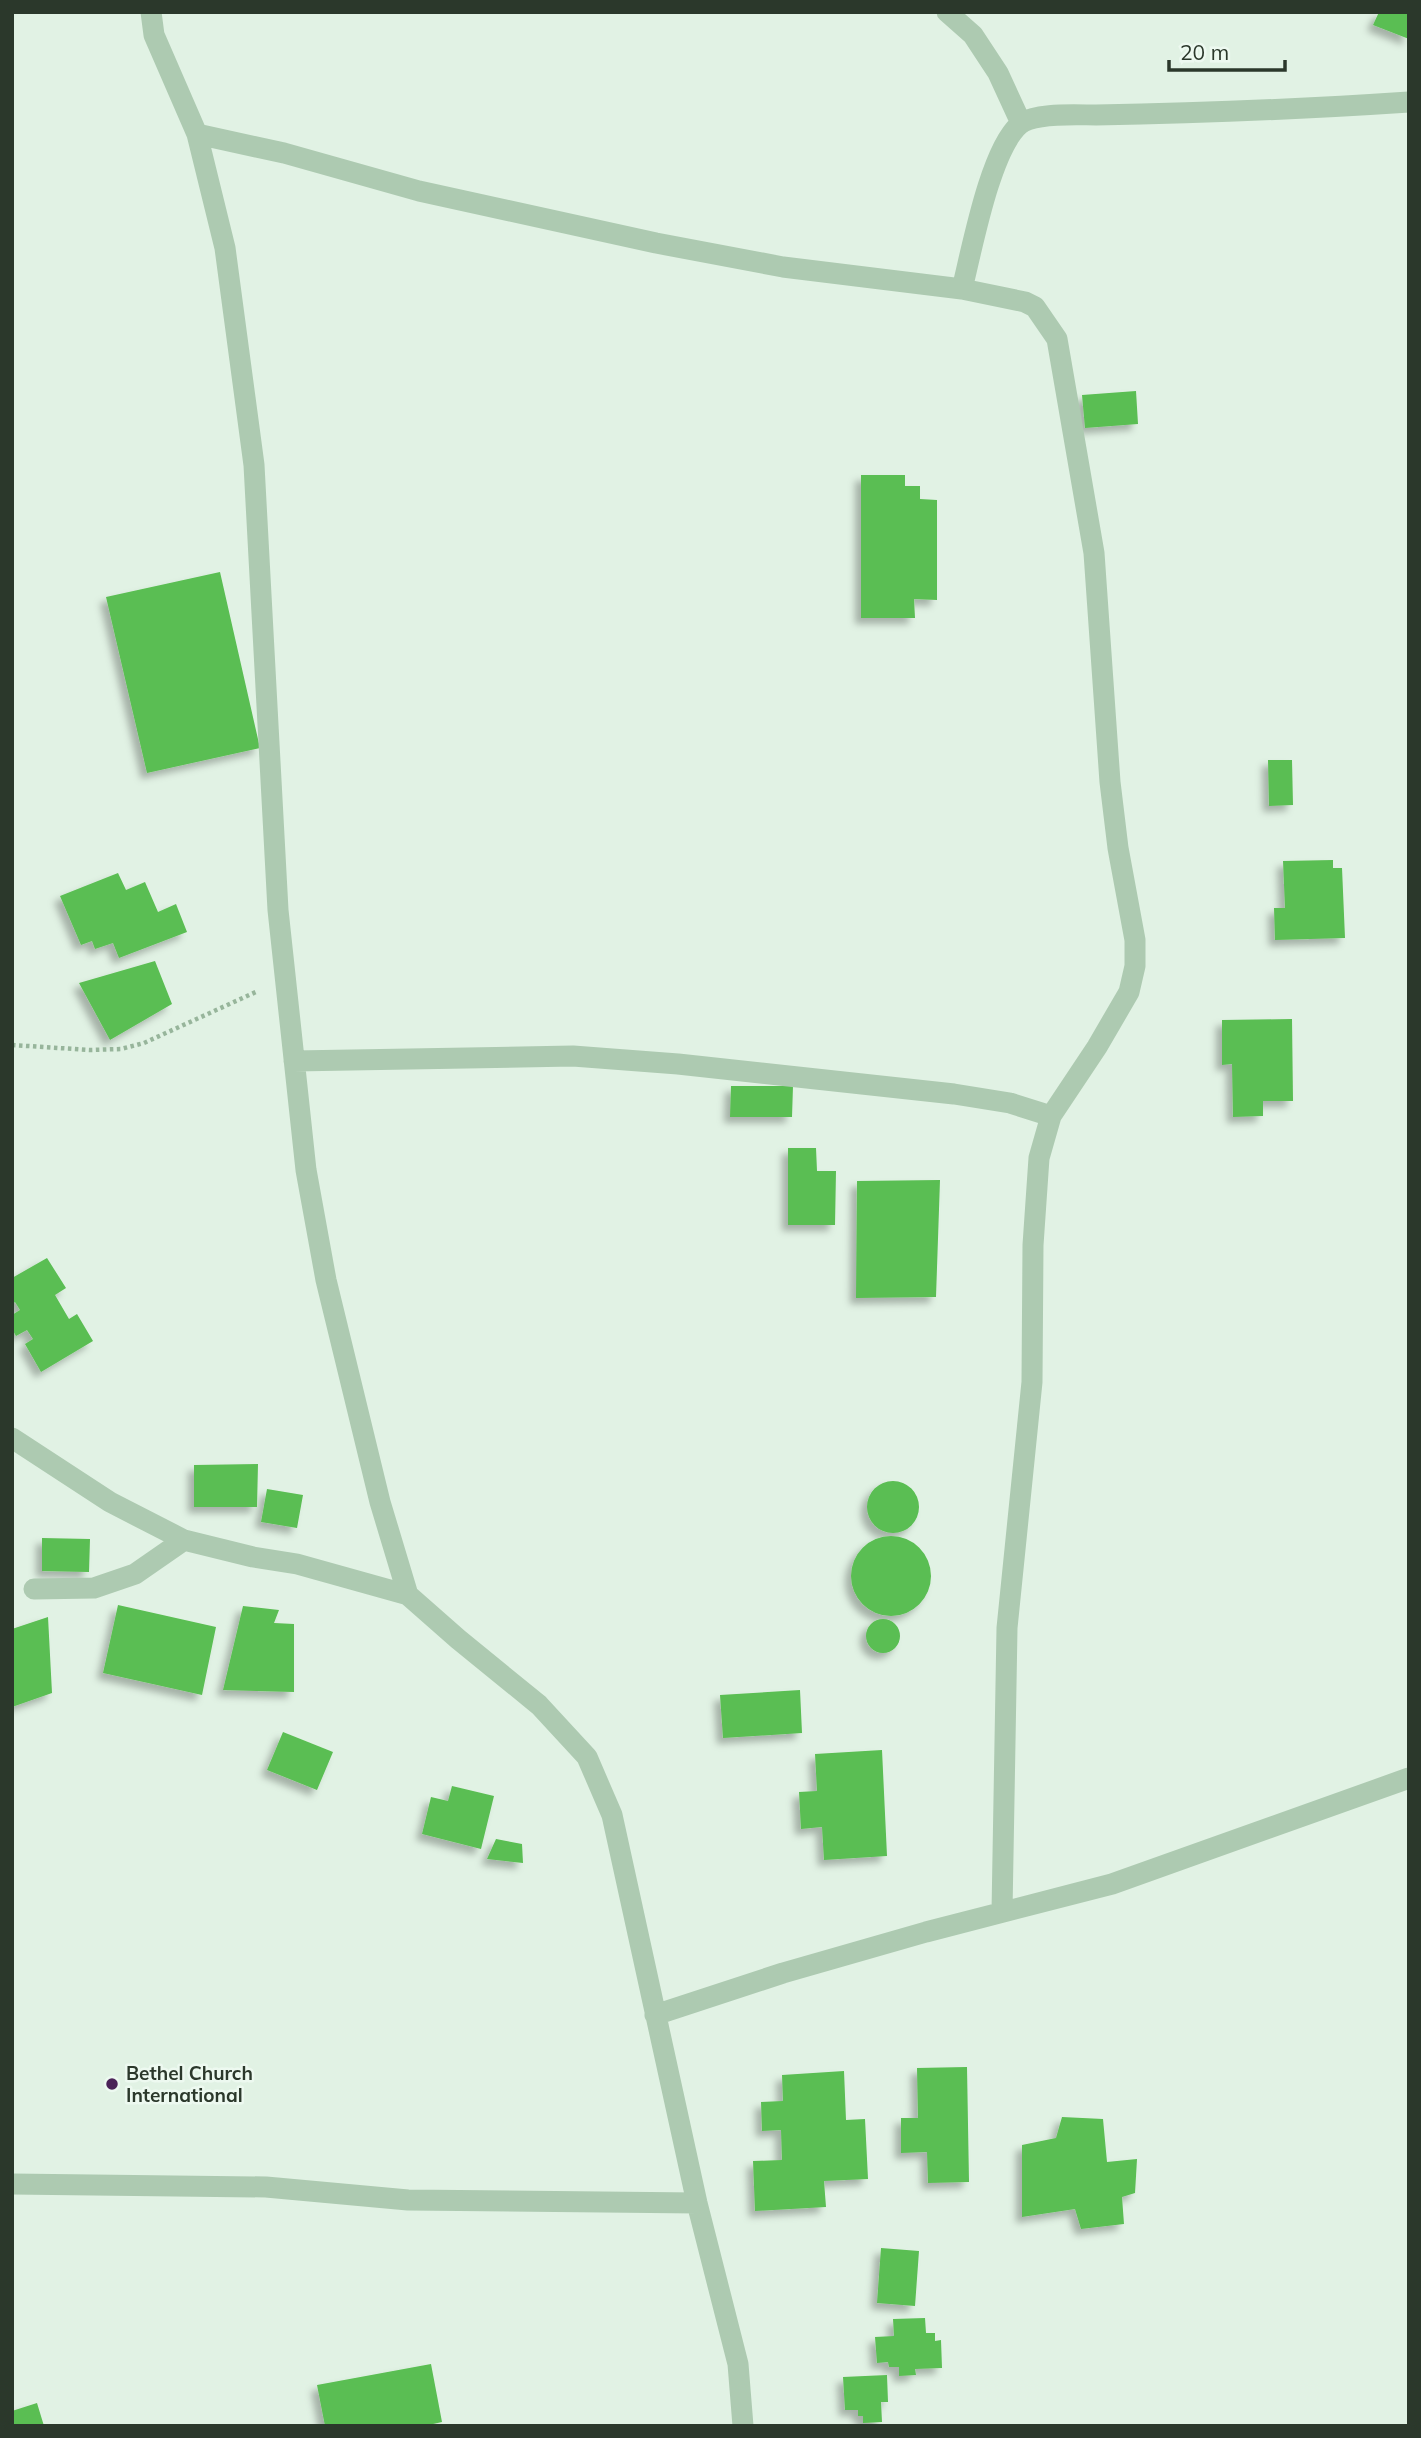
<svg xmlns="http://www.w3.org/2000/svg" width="1421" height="2438" viewBox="0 0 1421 2438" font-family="Mulish,sans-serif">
  <defs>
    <filter id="shadow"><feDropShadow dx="-6" dy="6" stdDeviation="3.5" flood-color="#0004"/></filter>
  </defs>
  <rect width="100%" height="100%" fill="#e1f2e4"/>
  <path fill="#5abe52" filter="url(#shadow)" d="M1379,12H1409V39L1373,25Z
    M1136,391L1138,424L1085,428L1082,395Z
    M861,475H905V486H920V499L937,500V600L914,599L915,618H861Z
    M220,572L260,748L147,773L106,597Z
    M1268,760H1292L1293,805L1269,806Z
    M1333,860V868H1342L1345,938L1275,940L1274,908H1285L1283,861Z
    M118,873L126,890L145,882L158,912L176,904L187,932L119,958L113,943L95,949L92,941L81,945L60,896Z
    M155,961L172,1004L110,1040L79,983Z
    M1292,1019L1293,1101H1263V1116L1233,1117L1232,1064L1222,1065V1020Z
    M731,1086H793L792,1117H730Z
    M788,1148H816L817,1171H836L835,1225H788Z
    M940,1180L936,1297L856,1298L857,1181Z
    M47,1258L66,1288L55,1295L69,1319L77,1314L93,1341L41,1372L25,1344L33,1339L27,1330L16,1336L12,1329V1315L20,1310L15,1302L12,1304V1278Z
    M258,1464L257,1507H194V1465Z
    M867 1507a26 26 0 1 1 52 0a26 26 0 1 1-52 0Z
    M267,1489L303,1495L297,1528L261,1522Z
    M851 1576a40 40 0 1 1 80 0a40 40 0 1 1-80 0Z
    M42,1538L90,1539L89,1572L42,1571Z
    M118,1605L216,1627L202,1695L103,1673Z
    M243,1606L279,1610L274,1623L294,1624V1692L223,1690Z
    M48,1617L52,1693L12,1707V1629Z
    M866 1636a17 17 0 1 1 34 0a17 17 0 1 1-34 0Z
    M800,1690L802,1733L723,1738L720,1695Z
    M283,1732L333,1752L317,1790L267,1770Z
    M882,1750L887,1856L824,1860L822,1827L801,1829L799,1792L817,1791L815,1754Z
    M452,1786L494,1796L481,1849L422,1834L431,1797L448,1801Z
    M496,1839L522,1844L523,1863L487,1859Z
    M967,2067L969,2182L928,2183L927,2152L901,2153V2118H918L917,2068Z
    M844,2071L846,2120L865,2119L868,2179L824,2181L826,2207L755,2211L753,2161L782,2160L781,2130L762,2131L761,2102L783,2101L782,2075Z
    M1062,2117L1103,2119L1107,2162L1137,2159L1135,2193L1122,2197L1124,2224L1081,2229L1075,2209L1022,2217V2145L1056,2138Z
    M881,2248L919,2251L915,2306L877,2303Z
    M925,2318L926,2333H935V2341L941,2340L942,2368L915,2369L916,2375L899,2376V2367H889L888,2362L877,2363L875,2337L894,2336L893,2319Z
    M431,2364L442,2422L424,2426H325L317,2385Z
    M887,2375L888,2402H881L882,2422L863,2423V2416H858V2410H845L843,2377Z
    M37,2403L44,2426H12V2411Z"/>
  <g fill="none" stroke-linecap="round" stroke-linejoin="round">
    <path stroke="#97b59b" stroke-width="4.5" stroke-dasharray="3.5 3.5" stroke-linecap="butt" d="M12,1045L90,1050L121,1049L144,1043L258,991"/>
    <path stroke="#adcab1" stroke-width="21" d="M151,12L154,35L197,134L225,248L254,465L278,910L306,1170L326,1280L380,1502L408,1595L458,1639L539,1705L587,1757L612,1815L697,2203L738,2364L743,2426
      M947,12L973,35L998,73L1021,123
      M197,134L284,153L419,191L656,243L783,267L962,289L1025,302L1035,307L1057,339L1094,553L1110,782L1118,848L1135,940V966L1129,992L1097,1047L1051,1116L1039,1158L1033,1245L1032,1382L1007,1628L1002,1912
      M962,289C972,249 990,151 1019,125C1033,112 1077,115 1096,115C1201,113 1305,109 1409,102
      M294,1061L573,1056L678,1064L954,1094L1010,1103L1051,1116
      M12,1438L110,1502L184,1540L253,1557L297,1564L408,1595
      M34,1589L94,1588L135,1574L184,1540
      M655,2015L783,1973L926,1932L1112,1884L1409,1778
      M12,2184L266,2187L408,2200L697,2203"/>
  </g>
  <circle fill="#4b2358" stroke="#edf9f0" stroke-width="2.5" cx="112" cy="2084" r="7"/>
  <g text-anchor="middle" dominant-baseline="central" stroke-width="5" stroke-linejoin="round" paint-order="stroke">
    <g font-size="19" font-weight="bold" fill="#2b382b" stroke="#edf9f0" text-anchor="start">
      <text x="126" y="2073">Bethel Church<tspan x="126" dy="22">International</tspan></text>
    </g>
  </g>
  <rect width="1421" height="2438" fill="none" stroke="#2b382b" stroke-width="28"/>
  <path d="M1169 60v10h116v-10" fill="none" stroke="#2b382b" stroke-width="3.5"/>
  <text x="1180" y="60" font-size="21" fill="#2b382b" stroke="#edf9f0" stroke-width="5" paint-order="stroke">20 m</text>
</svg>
